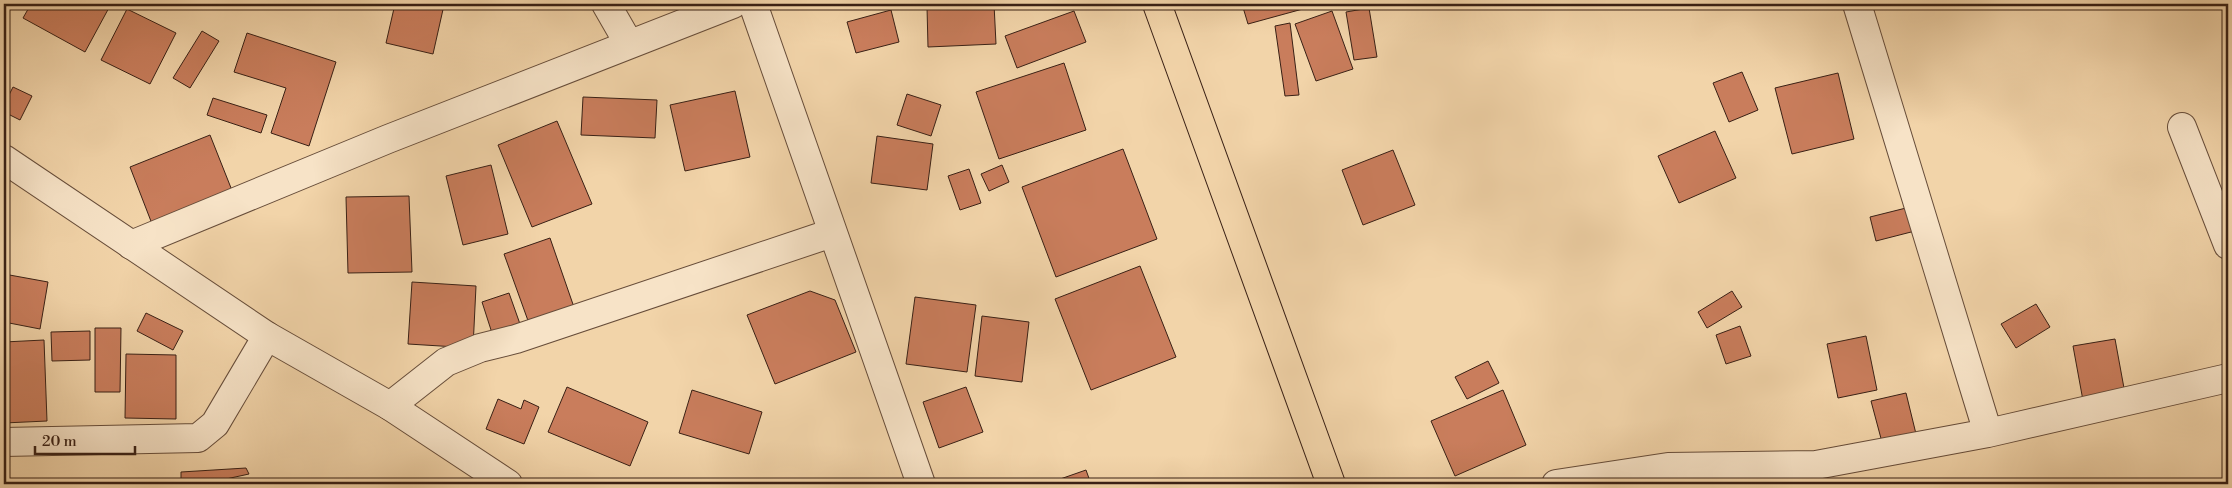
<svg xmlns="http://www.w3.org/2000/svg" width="2232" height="488" viewBox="0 0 2232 488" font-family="'Libre Bodoni',serif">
  <rect width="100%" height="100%" fill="#f2d4a9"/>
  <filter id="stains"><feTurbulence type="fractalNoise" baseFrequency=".004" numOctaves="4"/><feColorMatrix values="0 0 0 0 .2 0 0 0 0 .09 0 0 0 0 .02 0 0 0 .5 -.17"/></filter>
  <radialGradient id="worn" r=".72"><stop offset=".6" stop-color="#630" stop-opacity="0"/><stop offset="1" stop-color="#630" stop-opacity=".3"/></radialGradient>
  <path fill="#c97d5c" stroke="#392015" d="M31,4H111L85,52L23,18Z
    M395,4L444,5L433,54L386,43Z
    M950,4H994L996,44L928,47L927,7L950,6Z
    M1016,4H1042L1017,8Z
    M1242,4H1321L1248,24Z
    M1369,8L1377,57L1354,60L1346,12Z
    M127,9L176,33L150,84L101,60Z
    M891,10L899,42L856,53L847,22Z
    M1074,11L1086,42L1017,68L1005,36Z
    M1332,11L1353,69L1316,81L1295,24Z
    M1290,23L1299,95L1285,96L1275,26Z
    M202,31L219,41L190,88L173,78Z
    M247,33L336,62L309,146L271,133L286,88L234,72Z
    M1064,63L1086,130L999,159L976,92Z
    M1742,72L1758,110L1729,122L1713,83Z
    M1838,73L1854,139L1792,154L1775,88Z
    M13,87L32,96L20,120L4,112V105Z
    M735,91L750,157L685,171L670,105Z
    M907,94L941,105L931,136L897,125Z
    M583,97L657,100L655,138L581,135Z
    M213,98L267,115L261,133L207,115Z
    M557,121L592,204L532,227L498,145Z
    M1715,131L1736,178L1679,203L1658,156Z
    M210,135L235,198L154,229L130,167Z
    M877,136L933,144L927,190L871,183Z
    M1123,149L1157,239L1056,277L1022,187Z
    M1393,150L1415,205L1363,225L1342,170Z
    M491,165L508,234L463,245L446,176Z
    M1002,165L1009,182L989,191L981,174Z
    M969,169L981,203L960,210L948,176Z
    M409,196L412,272L348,273L346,197Z
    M1910,207L1915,231L1876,241L1870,217Z
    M550,238L576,313L531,329L504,254Z
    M1140,266L1176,357L1091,390L1055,299Z
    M4,274L48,282L40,329L4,322Z
    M412,282L476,286L473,348L408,344Z
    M810,291L835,300L856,352L775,384L747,315Z
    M1732,291L1742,307L1707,328L1698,312Z
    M509,293L520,324L492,333L482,302Z
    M915,297L976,305L967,372L906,364Z
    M2036,304L2050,327L2016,348L2001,324Z
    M146,313L183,331L173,350L137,331Z
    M982,316L1029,322L1022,382L975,376Z
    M1740,326L1751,356L1726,364L1716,335Z
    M95,328H121L120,392H95Z
    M90,331V360L52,361L51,332Z
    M1866,336L1877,390L1838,398L1827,344Z
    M2115,339L2126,399L2084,406L2073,346Z
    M44,340L47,421L4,423V342Z
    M126,354L176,355V419L125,418Z
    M1488,361L1499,383L1467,399L1455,377Z
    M567,387L648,422L630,466L548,432Z
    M966,387L983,432L939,448L923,402Z
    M692,390L762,412L749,454L679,433Z
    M1503,390L1526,445L1455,476L1431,421Z
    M1906,393L1917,438L1883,446L1871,401Z
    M498,399L521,409L524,400L539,407L524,444L486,429Z
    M246,468L249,474L226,479L225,484H181V472Z
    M1086,470L1091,484H1046Z"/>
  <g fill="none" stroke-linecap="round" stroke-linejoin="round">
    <g stroke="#674d3a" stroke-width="30">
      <path id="minor" d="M606,4L629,44
        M753,4L921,484
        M1857,4L1988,433
        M2182,127L2228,245
        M131,245L388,139L733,4
        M390,406L446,362L480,348L516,339L832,233
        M4,442L198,438L215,424L267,336
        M1556,484L1668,467L1816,465L1988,433L2228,378"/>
    </g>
    <g stroke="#674d3a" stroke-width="30">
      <path id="tertiary" d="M4,159L267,336L390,406L508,484"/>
    </g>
    <g stroke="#392015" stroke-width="30">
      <path id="primary" d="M1157,4L1331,484"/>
    </g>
    <use href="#minor" stroke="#f7e3c7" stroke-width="28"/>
    <use href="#tertiary" stroke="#f7e3c7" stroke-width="28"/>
    <use href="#primary" stroke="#f2d4a9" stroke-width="28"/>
  </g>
  <rect width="2232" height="488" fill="none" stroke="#f2d4a9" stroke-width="20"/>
  <rect x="5" y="5" width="2222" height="478" fill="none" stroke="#392015" stroke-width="2.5"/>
  <rect x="10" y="10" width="2212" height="468" fill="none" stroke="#392015"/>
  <path d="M35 446v8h100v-8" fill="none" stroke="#392015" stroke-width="2.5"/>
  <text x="42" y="446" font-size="15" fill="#392015" stroke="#f7e3c7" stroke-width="4" paint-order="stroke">20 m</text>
  <rect width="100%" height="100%" filter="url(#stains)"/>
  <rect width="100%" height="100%" fill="url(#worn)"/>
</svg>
